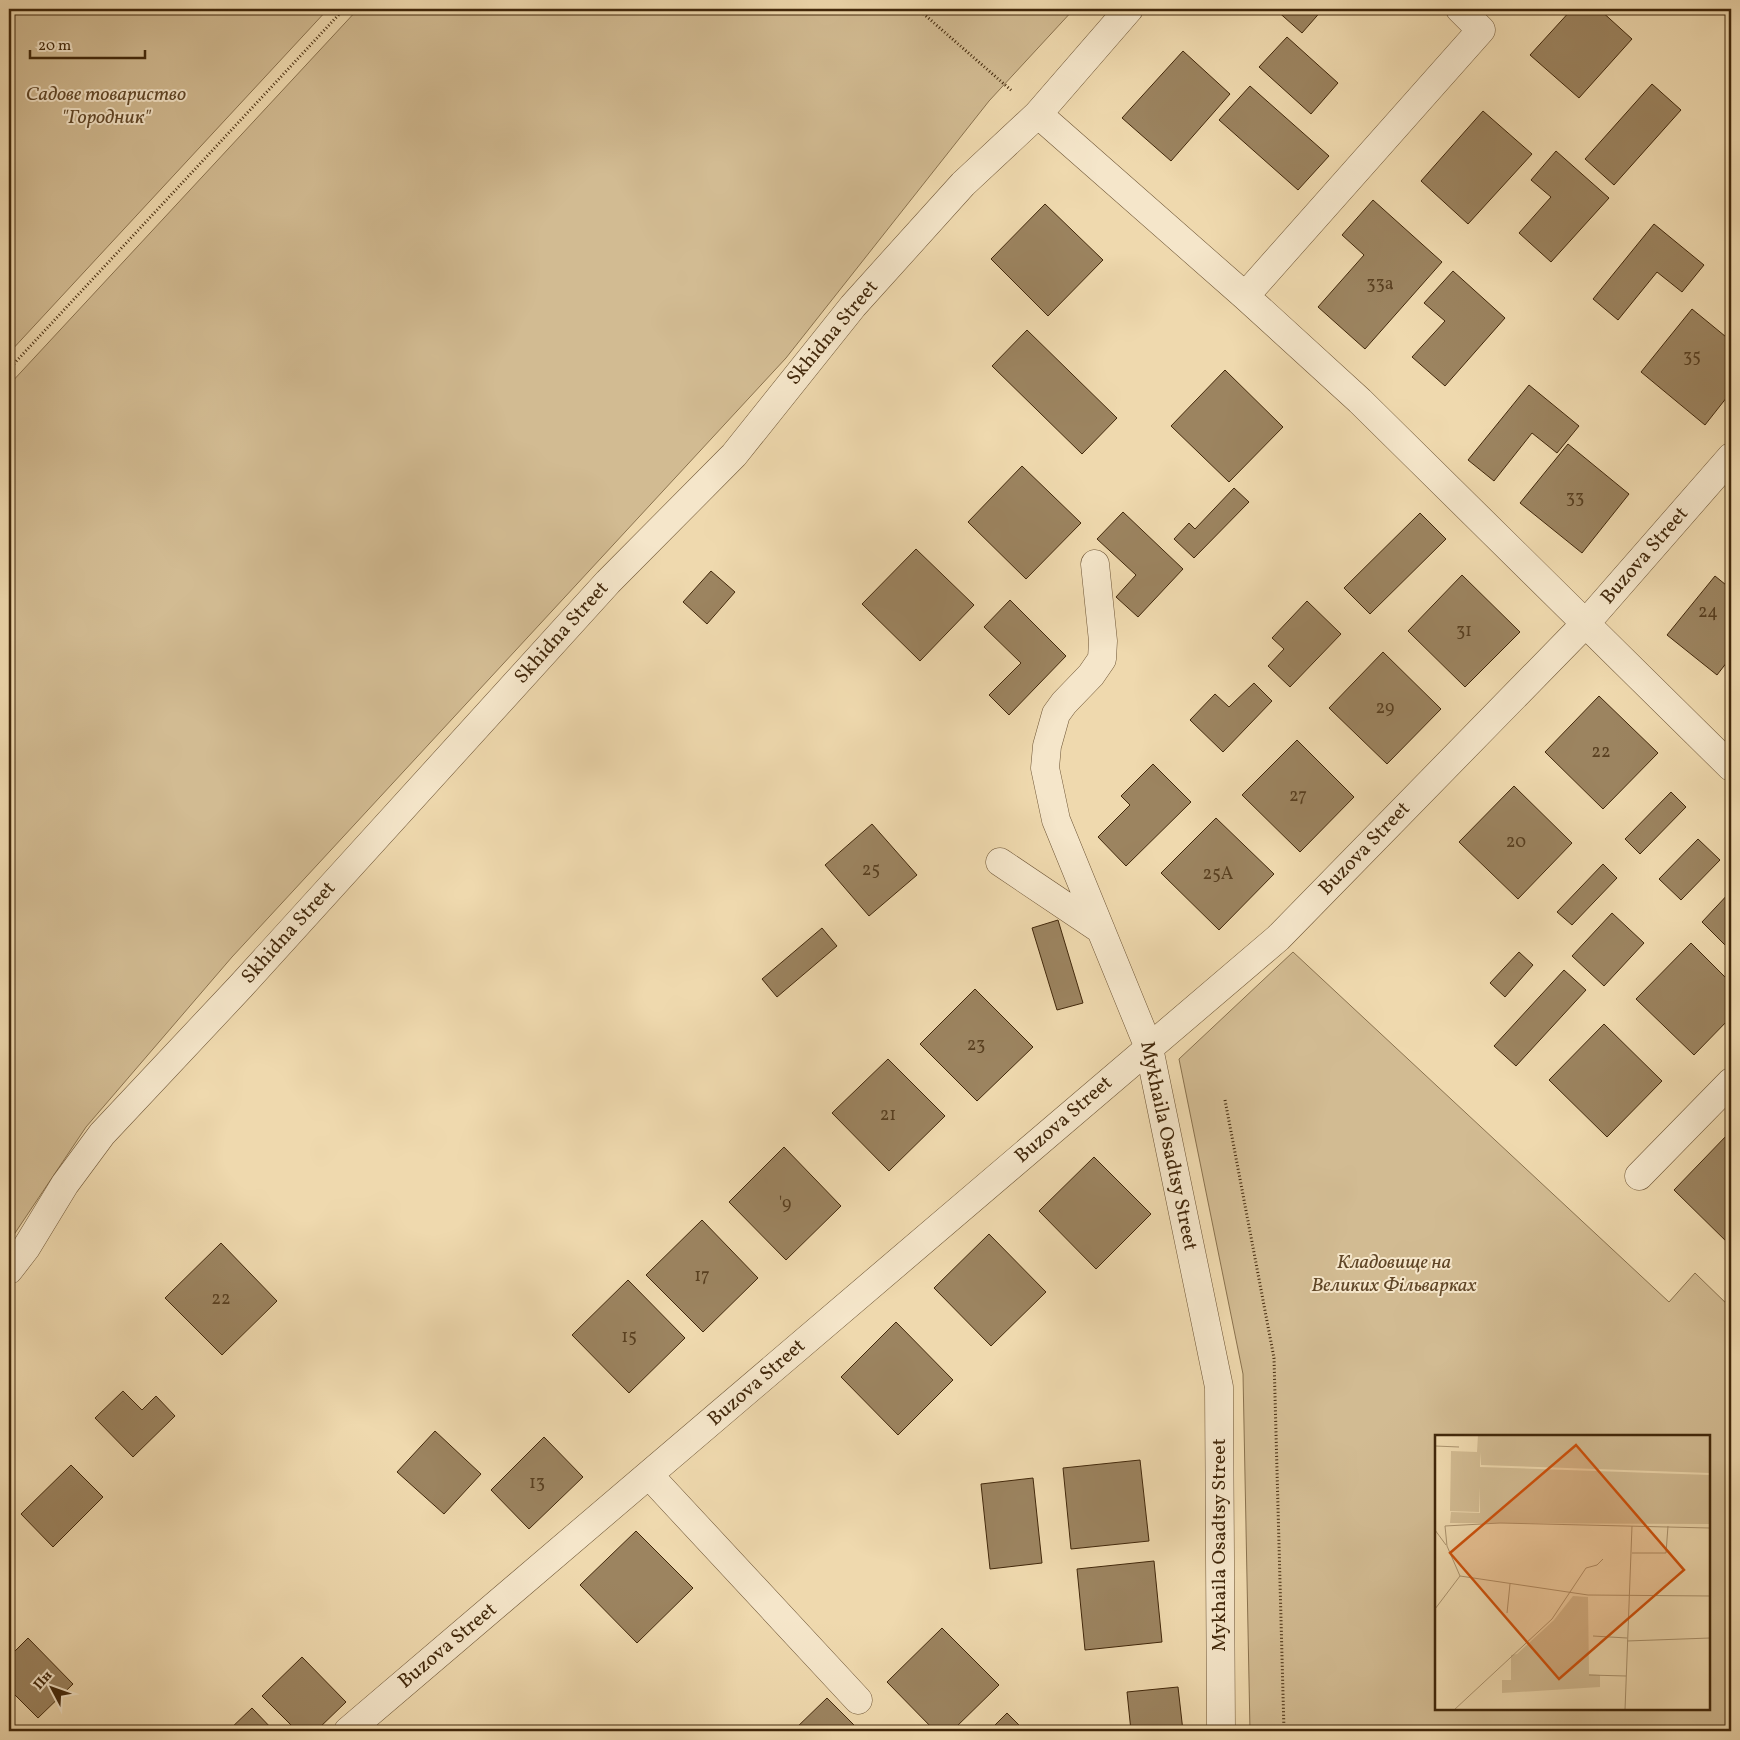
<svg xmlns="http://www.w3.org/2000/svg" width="1740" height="1740" viewBox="0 0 1740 1740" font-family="Vollkorn,serif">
  <rect width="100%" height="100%" fill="#efd9ae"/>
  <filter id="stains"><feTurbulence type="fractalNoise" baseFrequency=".004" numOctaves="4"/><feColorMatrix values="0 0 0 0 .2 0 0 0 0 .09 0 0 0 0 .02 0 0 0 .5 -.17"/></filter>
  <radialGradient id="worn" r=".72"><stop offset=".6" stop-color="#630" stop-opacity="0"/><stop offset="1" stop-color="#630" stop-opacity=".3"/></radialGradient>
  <path fill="#d2bb92" stroke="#8a724e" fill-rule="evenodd" d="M9,9H328L9,353Z
    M358,9H1074L989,101L786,358L232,957L86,1127L9,1242V385Z
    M1293,952L1669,1302L1695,1273L1731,1308V1731H1250L1243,1374L1179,1059ZM1436,1436H1709V1709H1436Z"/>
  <path fill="#9c8460" stroke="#42280b" d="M1275,9H1323L1302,33Z
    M1572,9H1599L1632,39L1579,98L1530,55Z
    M1287,37L1338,83L1311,114L1259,67Z
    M1183,51L1230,94L1171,161L1122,118Z
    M1652,84L1681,110L1614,185L1585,159Z
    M1250,86L1329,156L1298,190L1219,120Z
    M1483,111L1532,154L1468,224L1421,181Z
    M1556,151L1609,198L1551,262L1519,233L1551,197L1531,180Z
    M1373,200L1442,262L1365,349L1318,307L1364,255L1342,235Z
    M1045,204L1103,260L1048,316L991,259Z
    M1654,224L1704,265L1682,292L1657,272L1618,320L1593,299Z
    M1453,271L1505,318L1445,386L1412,357L1445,321L1424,303Z
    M1692,309L1731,341V392L1705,425L1641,372Z
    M1027,330L1117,418L1082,454L992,366Z
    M1225,370L1283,427L1229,482L1171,426Z
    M1529,385L1579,426L1557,453L1532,433L1494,481L1468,460Z
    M1568,444L1629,494L1582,553L1520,503Z
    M1022,466L1081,523L1026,579L968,522Z
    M1234,488L1249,502L1194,558L1174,539L1189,523L1195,529Z
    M1123,512L1183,569L1138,617L1116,597L1136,575L1097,539Z
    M1420,513L1446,539L1370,614L1344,588Z
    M916,549L974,605L920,661L862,604Z
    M711,571L735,592L707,624L683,602Z
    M1462,575L1520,632L1465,687L1408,631Z
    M1715,576L1731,589V657L1717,675L1667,635Z
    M1010,600L1066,656L1009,715L989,695L1021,663L984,627Z
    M1307,601L1341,634L1290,687L1268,666L1284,649L1272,638Z
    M1383,652L1441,709L1387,764L1329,708Z
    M1254,683L1272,701L1223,752L1190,720L1215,694L1229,707Z
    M1599,696L1658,753L1603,809L1545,752Z
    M1297,740L1354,797L1300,852L1242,795Z
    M1153,764L1191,802L1126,866L1098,837L1130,805L1121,796Z
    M1514,786L1572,843L1518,899L1459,842Z
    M1671,792L1686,807L1640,854L1625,839Z
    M1216,818L1274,874L1219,930L1161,873Z
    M872,824L917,875L869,916L825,865Z
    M1698,839L1720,860L1681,900L1659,879Z
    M1603,864L1617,878L1572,925L1557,912Z
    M1731,891V951L1702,922Z
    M1612,913L1644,943L1604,986L1572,956Z
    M1058,920L1083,1003L1057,1010L1032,928Z
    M822,928L837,946L777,997L762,979Z
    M1691,943L1731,983V1017L1694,1055L1636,999Z
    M1519,952L1533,965L1505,997L1490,983Z
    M1564,970L1586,990L1516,1066L1494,1046Z
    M975,989L1033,1047L977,1101L920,1044Z
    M1604,1024L1662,1081L1607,1137L1549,1080Z
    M888,1059L945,1116L889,1171L832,1113Z
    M1728,1134L1731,1137V1246L1674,1190Z
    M784,1147L841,1206L786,1260L729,1202Z
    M1094,1157L1151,1214L1096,1269L1039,1211Z
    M702,1220L758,1278L703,1332L646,1275Z
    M989,1234L1046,1292L991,1346L934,1288Z
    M221,1243L277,1301L222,1355L165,1298Z
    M628,1280L685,1338L629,1393L572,1335Z
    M896,1322L953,1380L898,1435L841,1377Z
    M123,1391L142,1410L156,1396L175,1416L133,1457L95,1418Z
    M435,1431L481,1474L444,1514L397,1472Z
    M544,1437L583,1477L529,1529L491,1490Z
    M1140,1460L1149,1541L1071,1549L1063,1468Z
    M71,1465L103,1497L53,1547L21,1514Z
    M1033,1478L1042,1563L990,1569L981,1484Z
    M636,1531L693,1588L637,1643L580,1585Z
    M1154,1561L1162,1642L1085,1650L1077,1569Z
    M942,1628L999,1685L952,1731H935L887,1682Z
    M28,1638L73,1684L38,1718L9,1689V1657Z
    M302,1657L346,1702L316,1731H297L262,1696Z
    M1178,1687L1183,1731H1131L1127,1692Z
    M827,1698L860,1731H793Z
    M252,1708L274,1731H228Z
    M1007,1713L1025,1731H989Z"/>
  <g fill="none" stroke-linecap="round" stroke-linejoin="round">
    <g stroke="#6d5434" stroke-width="29">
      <path id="minor" d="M1038,114L1245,296L1360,401L1731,767
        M1245,296L1481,30L1460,9
        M1095,564L1103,641L1102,659L1091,675L1064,703L1056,714L1047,746L1045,768L1056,820L1149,1048L1219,1387L1221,1731
        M1000,862L1101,930
        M1639,1176L1731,1082
        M9,1270L26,1248L65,1184L102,1134L241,986L608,582L734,455L853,306L963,184L1038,114L1129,9
        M649,1475L858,1700
        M348,1731L1278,938L1586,623L1731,457"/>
    </g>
    <path stroke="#42280b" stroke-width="3" stroke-dasharray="1 2.5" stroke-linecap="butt" d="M918,9L1012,91
      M9,369L344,9
      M1225,1100L1274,1358L1284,1731"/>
    <use href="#minor" stroke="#f5e6ca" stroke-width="28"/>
  </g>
  <g text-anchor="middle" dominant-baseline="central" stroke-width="4" stroke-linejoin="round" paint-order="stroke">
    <g font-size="18" fill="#583f20">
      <text x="1380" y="284">33а</text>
      <text x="1692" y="357">35</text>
      <text x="1575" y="498">33</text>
      <text x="1708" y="612">24</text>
      <text x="1464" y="631">31</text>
      <text x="1385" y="708">29</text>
      <text x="1601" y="752">22</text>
      <text x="1298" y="796">27</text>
      <text x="1516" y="842">20</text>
      <text x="871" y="870">25</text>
      <text x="1218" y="874">25А</text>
      <text x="976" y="1045">23</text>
      <text x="888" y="1115">21</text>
      <text x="785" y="1204">'9</text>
      <text x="702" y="1276">17</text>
      <text x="221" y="1299">22</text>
      <text x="629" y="1337">15</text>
      <text x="537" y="1483">13</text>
    </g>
    <g font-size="20" font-style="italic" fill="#5f4526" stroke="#f5e6ca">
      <text x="106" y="95">Садове товариство<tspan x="106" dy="23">"Городник"</tspan></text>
      <text x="1394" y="1263">Кладовище на<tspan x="1394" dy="23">Великих Фільварках</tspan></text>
    </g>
    <g font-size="20" fill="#42280b" stroke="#f5e6ca">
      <text transform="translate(833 333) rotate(-50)">Skhidna Street</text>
      <text transform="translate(1645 556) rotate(-49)">Buzova Street</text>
      <text transform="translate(562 633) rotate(-48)">Skhidna Street</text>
      <text transform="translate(1365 849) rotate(-46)">Buzova Street</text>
      <text transform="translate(289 933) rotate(-48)">Skhidna Street</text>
      <text transform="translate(1064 1120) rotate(-41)">Buzova Street</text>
      <text transform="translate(1168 1146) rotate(78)">Mykhaila Osadtsy Street</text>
      <text transform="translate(757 1383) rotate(-41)">Buzova Street</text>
      <text transform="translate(1220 1545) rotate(-90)">Mykhaila Osadtsy Street</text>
      <text transform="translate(448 1646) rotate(-40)">Buzova Street</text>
    </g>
  </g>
  <g transform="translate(1435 1435)">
    <rect width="275" height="275" fill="#efd9ae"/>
    <path d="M43,0H275V38L46,30L45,17V32L275,40V89L15,88L16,77L45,78V52L44,77L15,76L16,16L42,17ZM138,161L153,162L154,239L165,240V252L67,258V245H76V220L82,219L119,185Z" fill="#d2bb92"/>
    <path fill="none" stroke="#aa926d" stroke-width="1" d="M0,11L24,12M10,91L12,111L25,141L153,160L275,161M10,91L65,88L275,93M0,95L11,110M197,118H231L233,91M0,174L25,141M72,178L75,149M158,201L192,203M192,206L275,203M154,240L191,241M19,275L117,184L151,133L162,130L168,124M190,275L197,91"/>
    <path fill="#cf520c" fill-opacity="0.15" stroke="#cf520c" stroke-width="2.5" d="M141,10L249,135L124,244L15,118Z"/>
    <rect width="275" height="275" fill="none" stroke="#42280b" stroke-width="2.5"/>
  </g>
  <rect width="1740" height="1740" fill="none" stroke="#efd9ae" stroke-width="30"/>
  <rect x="10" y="10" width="1720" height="1720" fill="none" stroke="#42280b" stroke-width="2.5"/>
  <rect x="15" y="15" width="1710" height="1710" fill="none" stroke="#42280b"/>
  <g transform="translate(52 1688) rotate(311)" stroke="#f5e6ca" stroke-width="4" paint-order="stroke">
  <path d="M0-4L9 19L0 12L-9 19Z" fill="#42280b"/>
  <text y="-8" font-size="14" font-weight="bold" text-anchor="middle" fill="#42280b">Пн</text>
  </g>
  <path d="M30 50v8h115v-8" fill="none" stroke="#42280b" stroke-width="2.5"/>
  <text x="38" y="50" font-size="15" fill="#42280b" stroke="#f5e6ca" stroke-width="4" paint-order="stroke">20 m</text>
  <rect width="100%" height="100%" filter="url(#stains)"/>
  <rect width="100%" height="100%" fill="url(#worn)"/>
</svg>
